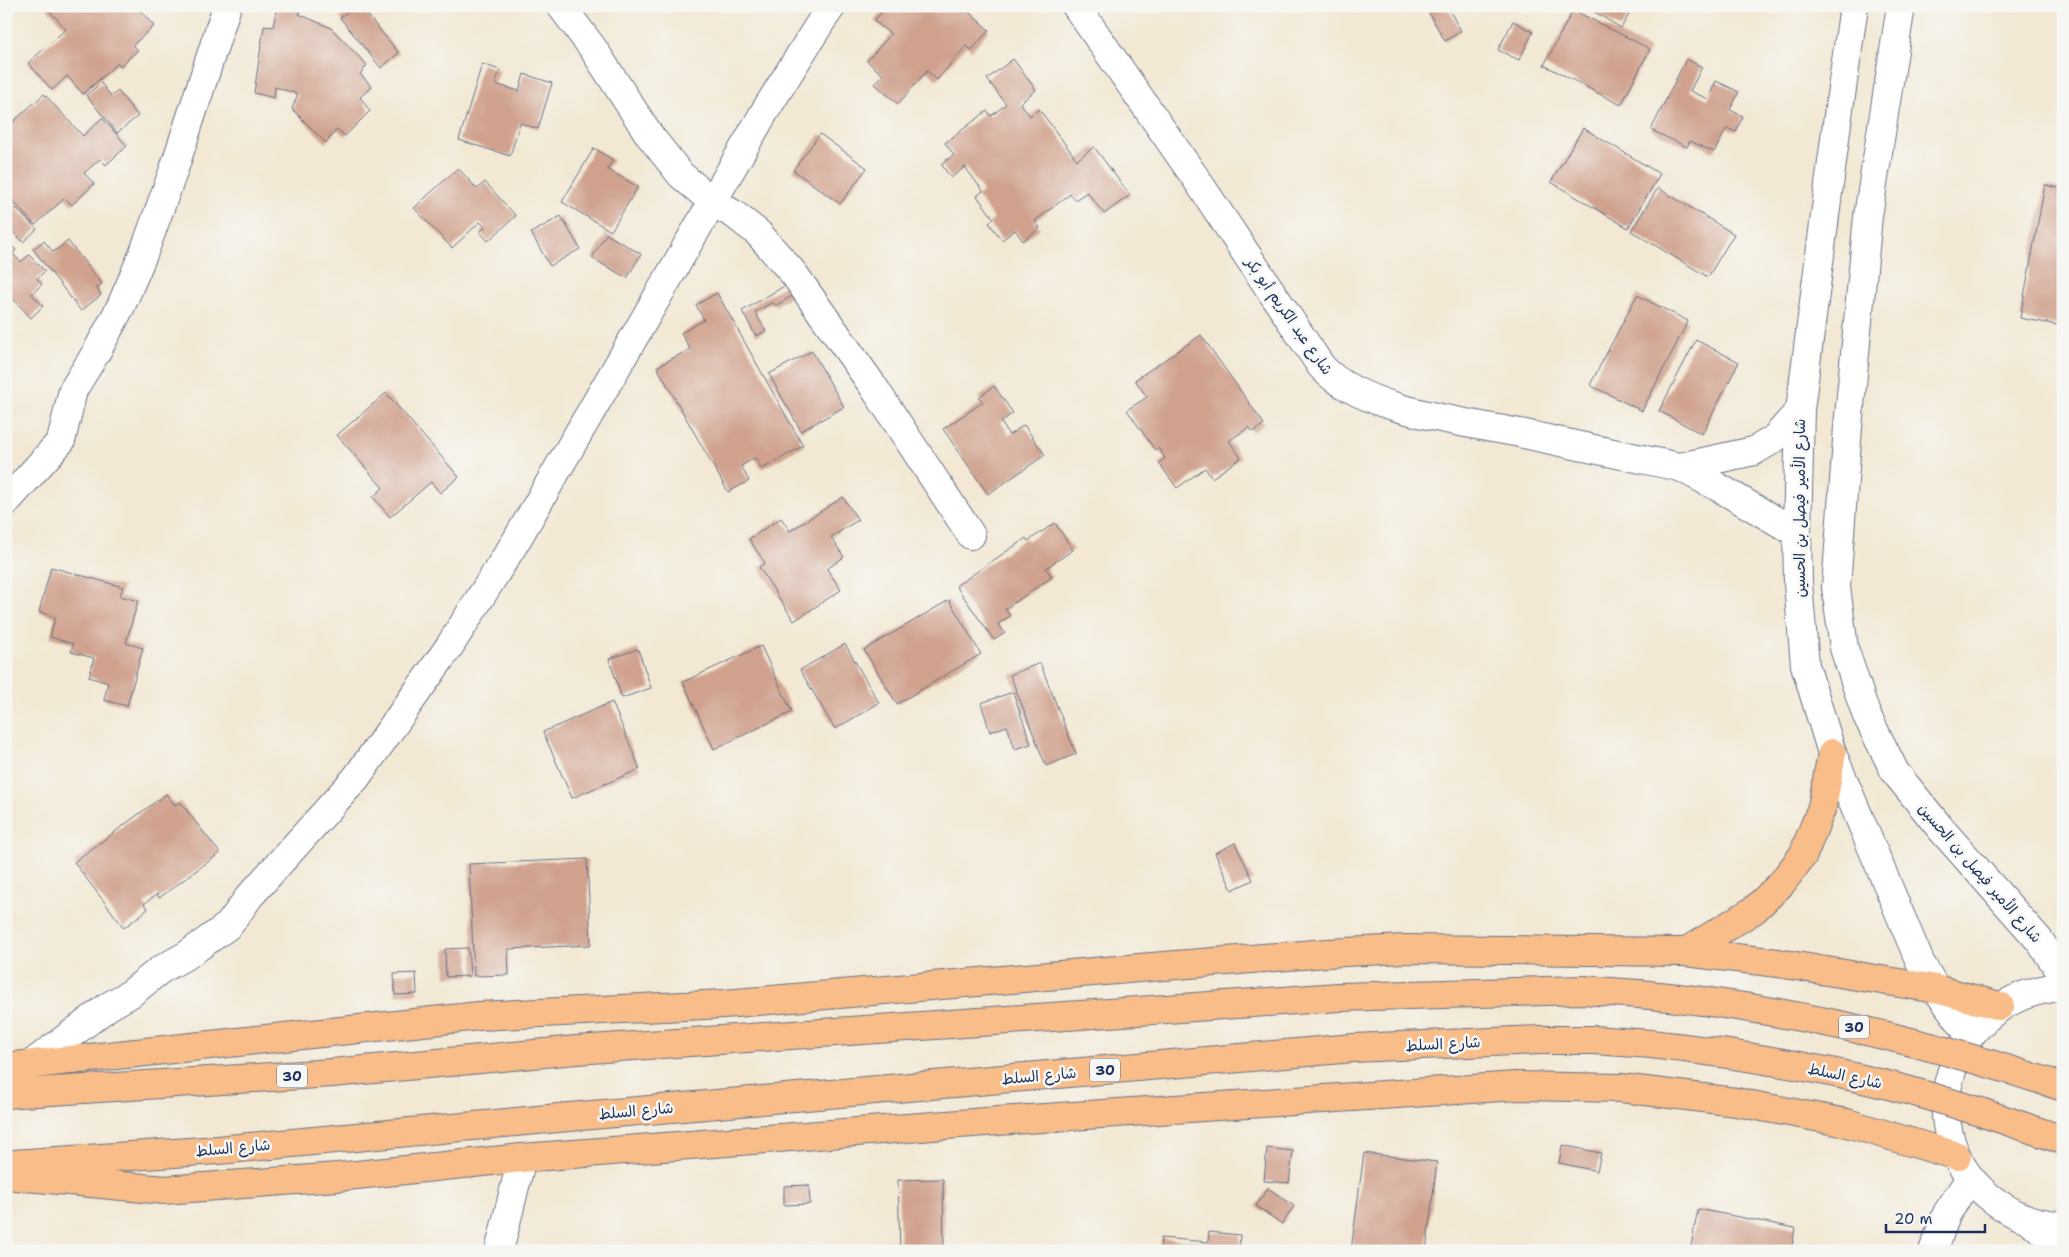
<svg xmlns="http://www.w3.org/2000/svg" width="2069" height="1257" viewBox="0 0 2069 1257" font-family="'Shantell Sans','Playpen Sans Arabic',sans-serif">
  <rect width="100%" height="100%" fill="#f6f6f2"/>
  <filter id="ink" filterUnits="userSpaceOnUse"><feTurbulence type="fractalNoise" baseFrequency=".02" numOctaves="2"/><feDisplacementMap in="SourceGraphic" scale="10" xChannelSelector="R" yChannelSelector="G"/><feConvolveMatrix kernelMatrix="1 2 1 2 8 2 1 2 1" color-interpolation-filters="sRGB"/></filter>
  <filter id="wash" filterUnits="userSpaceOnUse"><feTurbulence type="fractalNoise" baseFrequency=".0096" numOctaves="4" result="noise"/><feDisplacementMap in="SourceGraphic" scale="20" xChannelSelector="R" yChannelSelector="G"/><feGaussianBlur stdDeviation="1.12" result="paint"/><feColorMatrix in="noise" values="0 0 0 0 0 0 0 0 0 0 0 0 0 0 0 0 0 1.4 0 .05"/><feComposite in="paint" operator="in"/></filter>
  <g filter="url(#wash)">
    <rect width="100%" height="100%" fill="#f2e8d3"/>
    <g id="blocks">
      <path fill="#d0a28e" d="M45,6H136L154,26L133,45L138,50L120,66L118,63L83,94L67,76L52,90L28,63L66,29Z
        M277,6H303L299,14L331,28L367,65L360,74L372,87L360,97L370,111L345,136L337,129L326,143L292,109L298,94L275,87L274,98L254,93L264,26L273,27Z
        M354,6H360L399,53L381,68L340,18Z
        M887,6H899L901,8L903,6H962L989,30L972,50L966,46L937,80L927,71L898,104L875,84L883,75L867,61L891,34L874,21Z
        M1425,6H1447L1461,31L1445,41Z
        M1585,6H1634L1621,28Z
        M1573,10L1650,49L1621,105L1544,65Z
        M1513,21L1533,32L1519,60L1498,50Z
        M1013,59L1036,90L1020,103L1030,116L1039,109L1077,160L1094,147L1130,195L1104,214L1087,192L1075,200L1070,194L1035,221L1040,228L1023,241L1015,230L1002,240L989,223L994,219L977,196L983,191L965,167L951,178L941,164L954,155L945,143L987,111L991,116L1006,104L987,79Z
        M1686,59L1702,67L1690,91L1708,99L1716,81L1739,92L1730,110L1743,116L1736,132L1727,128L1714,152L1690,141L1687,147L1651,130Z
        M482,64L500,70L495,84L519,91L524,74L552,83L538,129L520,123L510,156L459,140Z
        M101,83L111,96L118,91L138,116L117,133L86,95Z
        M44,94L83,136L102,118L127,146L106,165L100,159L84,173L94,184L72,205L65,198L35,225L6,194V128Z
        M1583,128L1660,174L1628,228L1551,182Z
        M820,134L867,168L840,204L793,170Z
        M594,148L613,160L607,169L638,187L611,231L562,202Z
        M458,168L477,189L485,182L516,216L488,241L480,232L485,227L480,222L452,248L414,208Z
        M2045,185L2063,189V326L2020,318Z
        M1658,188L1734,234L1708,277L1631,231Z
        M16,208L37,229L23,242L6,225V217Z
        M561,216L580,249L550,266L531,233Z
        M606,234L641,254L627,278L592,258Z
        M6,240L16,250L13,254L21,262L29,255L45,271L37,279L42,284L32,294L43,306L31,318L6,291Z
        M44,241L53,252L68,241L102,284L97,288L101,295L81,311L33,249Z
        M786,285L792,296L775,306L773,302L755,312L766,331L756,336L742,311Z
        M717,293L803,446L762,469L755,458L741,466L749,481L728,492L657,367L690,349L681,333L704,320L696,305Z
        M1637,295L1688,321L1642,411L1590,385Z
        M1201,335L1264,424L1253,432L1249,427L1229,441L1241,458L1212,478L1205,468L1177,488L1159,463L1165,458L1158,448L1155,450L1127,410L1147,397L1135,380Z
        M1696,340L1739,362L1702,434L1659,411Z
        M812,351L844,407L801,431L769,374Z
        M994,386L1013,413L1001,422L1009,435L1024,425L1045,455L988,494L943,429L983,402L979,397Z
        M386,393L459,477L440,493L431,482L390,517L373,497L383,488L337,435Z
        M843,497L858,520L831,537L844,557L827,569L841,590L794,621L759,567L765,563L749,539L781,518L790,531Z
        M1055,523L1073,550L1046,568L1052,577L1005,609L1010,616L998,624L1005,633L994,640L956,586L1026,538L1028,541Z
        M51,567L123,587L120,596L138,601L126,643L143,648L127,706L104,700L108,683L89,677L94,658L71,652L73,644L50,637L55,617L39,612Z
        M949,600L981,654L897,704L864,650Z
        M845,644L879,703L835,729L800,670Z
        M761,646L792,712L714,749L683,682Z
        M638,649L651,688L622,698L609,659Z
        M1040,663L1076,754L1046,766L1010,675Z
        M1013,692L1031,744L1015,749L1007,726L990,732L981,703Z
        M612,702L640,769L572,798L543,732Z
        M166,794L175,805L180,802L220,853L159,898L157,894L144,904L148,909L124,928L74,862Z
        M1235,843L1253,880L1232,890L1215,853Z
        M587,859L591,945L508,949L509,975L474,976L469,864Z
        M468,948L470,976L446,977L445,949Z
        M416,973L417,994L395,995L394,974Z
        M1562,1145L1601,1153L1597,1171L1559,1163Z
        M1267,1148L1293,1151L1289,1183L1264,1181Z
        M1364,1153L1437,1162L1426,1251H1351Z
        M943,1179L944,1251H900L898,1180Z
        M809,1185L810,1204L784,1205V1186Z
        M1268,1188L1294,1206L1282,1224L1256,1206Z
        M1698,1209L1795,1228L1791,1251H1690Z
        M1209,1232L1240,1235L1239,1251H1160L1161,1238L1208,1242Z"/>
    </g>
  </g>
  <g filter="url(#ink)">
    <use href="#blocks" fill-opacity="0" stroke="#667087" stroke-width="1"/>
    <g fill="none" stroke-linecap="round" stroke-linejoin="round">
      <g stroke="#667087" stroke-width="30">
        <path id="minor" d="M561,6L592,47L650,136L681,175L713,202L735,215L758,233L794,274L873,386L971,535
          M1076,6L1197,180L1321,366C1359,410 1464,422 1520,433C1573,445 1627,456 1680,467L1718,487L1797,533
          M1854,6L1837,123L1800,410L1797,533L1798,584L1805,665L1832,753L1920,962L1936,989L1970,1035
          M1901,6L1868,216L1848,427L1836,587L1844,648L1866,714L1895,772L1941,829L2039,940L2063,975
          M1680,467L1754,451L1774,439L1800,410
          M6,502L61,441L73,390L97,351L121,306L144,252L173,172L227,6
          M2063,987C1949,994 1902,1135 1996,1202C2015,1216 2038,1225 2063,1225
          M30,1065L109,1006L130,994L160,970L187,955L229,925L249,897L356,778L449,647L516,541L765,111L822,20L832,6
          M2030,1221L2063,1247
          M499,1251L522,1158
          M1933,1251L1947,1213L1970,1178"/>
      </g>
      <g stroke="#667087" stroke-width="30">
        <path id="major" d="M1685,952L1754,910L1781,884L1803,855L1822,807L1832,753
          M6,1067L479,1016L724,1004L1139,968L1327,953L1404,949L1685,952L1778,963L1936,989L2000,1006
          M6,1094L332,1073L576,1050L1339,997L1583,990L1639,994
          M13,1164L218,1150L558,1118L1353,1048L1540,1040H1593L1651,1044
          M6,1175L164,1190L337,1177L522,1158L998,1121L1516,1086L1621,1088L1736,1102L1847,1123L1957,1156"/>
      </g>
      <use href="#minor" stroke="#fff" stroke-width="28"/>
      <use href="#major" stroke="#f8bd89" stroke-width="28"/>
      <g stroke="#667087" stroke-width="30" stroke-linecap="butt">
        <path id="major-bridge" d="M1639,994C1785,1007 1923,1040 2063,1087
          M1651,1044C1731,1053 1810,1066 1888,1085C1947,1100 2005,1120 2063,1140"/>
      </g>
      <use href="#major-bridge" stroke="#f8bd89" stroke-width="28"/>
    </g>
  </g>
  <g text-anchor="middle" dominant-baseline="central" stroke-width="5" stroke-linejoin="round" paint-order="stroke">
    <g fill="#f6f6f2" stroke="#5d6b8a" stroke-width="1">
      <rect x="1839" y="1015.5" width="30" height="23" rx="4"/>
      <rect x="1090" y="1058.5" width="30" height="23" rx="4"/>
      <rect x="277" y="1064.5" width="30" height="23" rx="4"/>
    </g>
    <g font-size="14" font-weight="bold" fill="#1b2f5e">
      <text x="1854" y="1027">30</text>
      <text x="1105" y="1070">30</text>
      <text x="292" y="1076">30</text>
    </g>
    <g font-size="15" fill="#1b2f5e" stroke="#f6f6f2">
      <text transform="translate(1289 316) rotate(55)">شارع عبد الكريم أبو بكر</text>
      <text transform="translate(1800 508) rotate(-90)">شارع الأمير فيصل بن الحسين</text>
      <text transform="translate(1980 873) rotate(49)">شارع الأمير فيصل بن الحسين</text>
      <text transform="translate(1443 1044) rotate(-3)">شارع السلط</text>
      <text transform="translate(1039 1076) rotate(-5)">شارع السلط</text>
      <text transform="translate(1845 1076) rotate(12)">شارع السلط</text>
      <text transform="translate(636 1111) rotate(-5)">شارع السلط</text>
      <text transform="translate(233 1148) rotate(-5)">شارع السلط</text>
    </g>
  </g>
  <rect width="2069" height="1257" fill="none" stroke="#f6f6f2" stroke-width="25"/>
  <path d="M1886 1224v8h99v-8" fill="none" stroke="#1b2f5e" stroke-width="2.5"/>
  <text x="1894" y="1224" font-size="15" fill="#1b2f5e" stroke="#f6f6f2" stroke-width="4" paint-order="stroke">20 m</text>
</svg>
